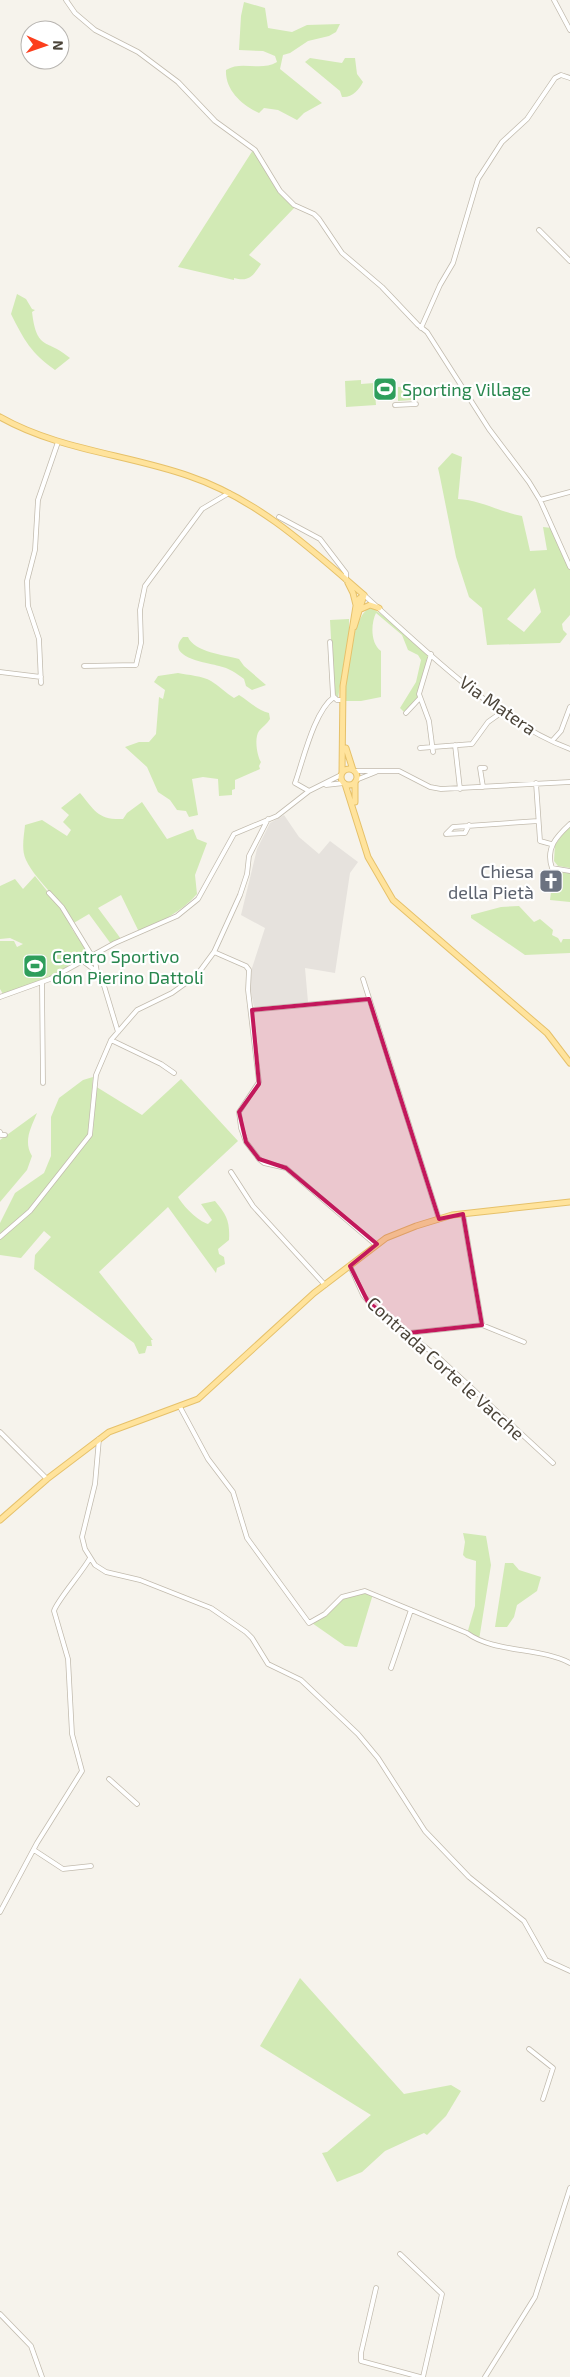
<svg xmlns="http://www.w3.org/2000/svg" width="570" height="2377" viewBox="0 0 570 2377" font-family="'Exo 2',sans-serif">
  <rect width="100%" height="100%" fill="#f6f3ec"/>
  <path fill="#e6e2dd" d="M284,815L299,837L319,854L330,841L358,862L350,873L335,973L305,968L308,1002L254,1007L250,988L252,968L265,928L241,915L257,849L270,823Z"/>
  <path fill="#d2eab5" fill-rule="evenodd" d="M244,2L265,8L268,28L292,32L307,25L340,24L336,32L329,36L308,41L290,53L283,55L280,69L322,103L304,113L297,120L278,110L264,108L259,113C242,105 225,90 226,70C242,60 260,72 277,62L275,56L263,51L239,50L241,16Z
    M310,58L342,63L345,58H355L357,74L363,82C359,90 352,98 342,97L340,91L305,62Z
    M253,150L280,193L295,207L249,255L261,264C253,276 249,282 234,278V280L178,267Z
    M17,294L26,299L32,309L35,310L32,312C37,352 47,338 70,358L55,370C31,353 24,340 11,314Z
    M361,380V384L374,383L376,405L346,407L345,381Z
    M411,386L412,400L398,401V387Z
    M452,453L462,457L458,499C480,500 500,512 522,516L530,551L547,550L543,527L552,528L570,570V615L562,624L563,630L567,634L560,643L487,645L482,608L469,597L456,557L440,477L438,468ZM535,588L541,612L524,632L507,619Z
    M371,607L390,621L429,655L417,699L404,712L400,708L416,682L421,660L418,655L408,650L402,635L376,613C371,623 370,643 381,651V697L361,701H345C347,680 350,616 371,607Z
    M349,619V632L338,698L334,692L330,620Z
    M183,637H188C194,652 225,655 239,659L244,666L266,685L252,690L246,686L244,679C236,673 229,668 219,666C207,663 164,657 183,637Z
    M178,673C188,675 203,676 211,681C219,686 226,693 234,698L239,695C250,702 257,710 269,713L270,719C267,724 262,727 259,731C254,738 257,756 261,762L259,766L260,769L235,780V789L232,790V795L219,796L218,779L203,777L192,779L198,815L189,817L186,811L177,810L170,800L158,792L147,767L125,747L139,742H149L156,734L159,697L163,699L165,690L154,682L158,676Z
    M80,793C95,811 98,820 123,819L127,813L142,802L167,839L193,829L197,839L207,843L195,875L197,894C181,912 161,922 139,932L121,895L98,908L121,939L111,944L89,914L72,924C61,898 37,883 26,860C21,850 24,836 25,825L42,820L67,836L71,830L63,822L69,815L61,808Z
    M570,824V868L558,866L554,861L555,845Z
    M560,872L570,873V902L550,900L552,884L555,882L556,875L559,876Z
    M35,876L64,912L72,929L89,954L82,958L75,951L79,960L45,979L3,994L0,989V941H14L17,947L23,944L10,938L0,939V886L15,879L23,889Z
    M519,906L534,922L540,919L553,930L552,935L558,938L561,943L563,939H570V953L525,955L471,918V915L501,907Z
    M93,1077L88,1136L93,1133L95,1086L142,1115L181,1079L238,1141L178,1197C183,1206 198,1221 208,1224L212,1220L201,1204L215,1201C227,1215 230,1222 229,1240L218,1249L219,1254L224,1257L225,1264L217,1268L216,1273L168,1207L99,1272L153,1340H151L152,1346H147L145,1353L139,1354L134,1343L34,1269L35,1255L51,1237L44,1231L21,1258L0,1255V1240L29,1215L73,1157L30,1211L0,1236V1223L15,1193L44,1173L51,1156V1117L59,1098L83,1080Z
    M37,1113C31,1128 23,1141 32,1156L27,1170L0,1202V1140Z
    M463,1533L486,1536L491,1565L479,1640L467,1634L475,1606L476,1561L466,1558L463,1555L465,1542Z
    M505,1563H513L519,1570L541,1577L537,1591L517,1605L514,1617L507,1627H495Z
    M361,1592L373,1594L357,1647L345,1646L312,1623L340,1599Z
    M300,1978L404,2094L451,2085L461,2091L446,2116L427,2135L424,2133L385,2151L362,2172L337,2182L322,2153L327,2152L371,2115L260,2046Z"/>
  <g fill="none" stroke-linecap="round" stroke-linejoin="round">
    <g stroke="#c2bbae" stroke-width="5.5">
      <path id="minor" d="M66,0L75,13L95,30L138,52L178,82L215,121L255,150L280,191L294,205L314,214L319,219L342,253L382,287L418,325L427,332L489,429L529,482L540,500L570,567
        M554,0L570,30
        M539,230L570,261
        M421,328L440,285L453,263L478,179L502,142L527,119L555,78L561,75L570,78
        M395,405L416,404
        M540,500L570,492
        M279,517L320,539L346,573V580
        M364,595C423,648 496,721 570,749
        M330,642L333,696L337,700H342
        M431,654L419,694L429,721L433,752
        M84,666L136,665L141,643L140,610L145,586L202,509L229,493
        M0,672L41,677
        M41,683L39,639L28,606L27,581L35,550L38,500L58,442
        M406,713L419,699
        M552,741L561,731L570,707
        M455,745L460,789
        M420,748L472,744L488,722L502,712
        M354,771H399L430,787L441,789L570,782
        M356,780L376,772
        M536,783L540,841L551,844
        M326,785L344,783
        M483,787L480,768H485
        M309,791L295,783C303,761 314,711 334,697
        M570,824C557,836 545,848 552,868L570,871
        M469,825L465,833L446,834L453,827L538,821
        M49,893L62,907L92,956
        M214,952L246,966L249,970L248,990L259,1082L239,1112L241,1128L246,1142L259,1159L264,1163L286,1168L376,1245
        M94,955L97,972
        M83,961L97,972L102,979L118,1032
        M363,979L439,1219
        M42,983L43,1083
        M0,997L50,979L115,943L177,916L198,899L234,834L277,816L309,791L341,775
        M252,1010L369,999
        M111,1040L161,1064L174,1073
        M0,1132L1,1135H5
        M231,1172L253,1206L325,1285
        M463,1214L482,1325L524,1342
        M0,1237L30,1211L90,1135L96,1075L111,1040L137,1010L172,993L197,975L214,952L240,895L247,874L249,856L268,819
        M350,1266L363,1295L372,1306L438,1357L553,1463
        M408,1333L482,1325
        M180,1407L208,1459L233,1492L247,1538L309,1623L325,1614L342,1597L365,1591L467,1633C494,1653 540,1647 570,1663
        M0,1432L47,1479
        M99,1439L95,1484L82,1537L85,1549L95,1565L106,1572L140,1580L211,1608L246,1632L252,1638L268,1664L301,1680L358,1734L378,1758L425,1831L469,1877L524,1921L546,1960L570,1971
        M391,1668L411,1610
        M109,1779L137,1804
        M34,1850L63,1869L91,1866
        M0,1912L37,1843L82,1771L72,1734L68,1659L54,1611C56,1602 83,1571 90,1558
        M529,2049L553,2068L543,2099
        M400,2254L442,2294L423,2377
        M376,2288L361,2353V2361L420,2377
        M0,2314L31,2346L42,2377
        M485,2377L535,2297L570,2188"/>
    </g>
    <g stroke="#e6c16a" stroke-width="7">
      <path id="major" d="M0,417C58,450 126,454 189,476C257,499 310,548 364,595
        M348,583L353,593L356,605
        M361,609L370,605L379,608
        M354,627L364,595
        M346,748L353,770
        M341 777a8 8 0 1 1 16 0a8 8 0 1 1-16 0Z
        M342,773L343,686L356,606L359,599L364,595
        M345,784L368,857L393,900L547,1033L570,1063
        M355,802V782
        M0,1520L47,1479L109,1432L198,1399L314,1293L386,1238L416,1226L452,1215L570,1202"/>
    </g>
    <use href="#minor" stroke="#fff" stroke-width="4"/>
    <use href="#major" stroke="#ffe39c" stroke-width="5"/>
  </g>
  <path fill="#c2185b" fill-opacity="0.2" stroke="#c2185b" stroke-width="4" stroke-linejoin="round" d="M369,999L439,1219L463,1214L482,1325L408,1333L368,1302L350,1266L377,1244L286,1168L259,1159L246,1142L239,1112L259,1084L252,1010Z"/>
  <defs>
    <g id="stadium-square" transform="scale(1.25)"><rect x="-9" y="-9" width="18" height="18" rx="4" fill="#2e9e5b" stroke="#fff"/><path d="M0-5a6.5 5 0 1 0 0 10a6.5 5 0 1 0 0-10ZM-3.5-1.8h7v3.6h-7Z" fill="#fff"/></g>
    <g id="church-square" transform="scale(1.25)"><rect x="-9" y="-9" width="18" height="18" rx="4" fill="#6b7280" stroke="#fff"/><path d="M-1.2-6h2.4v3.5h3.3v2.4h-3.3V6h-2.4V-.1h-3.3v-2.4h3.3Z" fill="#fff"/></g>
  </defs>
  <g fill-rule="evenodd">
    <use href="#stadium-square" x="385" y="389"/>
    <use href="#church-square" x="551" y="881"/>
    <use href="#stadium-square" x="35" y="966"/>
  </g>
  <g text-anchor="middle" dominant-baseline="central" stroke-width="4.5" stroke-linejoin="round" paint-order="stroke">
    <g font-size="18" fill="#27864d" stroke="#fff" text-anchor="start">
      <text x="402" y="389">Sporting Village</text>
      <text x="52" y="956">Centro Sportivo<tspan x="52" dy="21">don Pierino Dattoli</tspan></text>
    </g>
    <g font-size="18" fill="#4b4439" stroke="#fff">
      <text transform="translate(498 705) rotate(35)">Via Matera</text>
      <text transform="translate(446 1368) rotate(42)">Contrada Corte le Vacche</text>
    </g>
    <g font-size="18" fill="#5b616d" stroke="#fff" text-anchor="end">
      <text x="534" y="871">Chiesa<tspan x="534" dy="21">della Pietà</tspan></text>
    </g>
  </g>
  <g transform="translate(45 45) rotate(92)"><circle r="24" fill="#ffffff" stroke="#b7b4b0"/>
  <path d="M0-4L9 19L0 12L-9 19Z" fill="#fc3f1d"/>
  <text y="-8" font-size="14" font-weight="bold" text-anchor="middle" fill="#4b4439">N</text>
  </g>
</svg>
